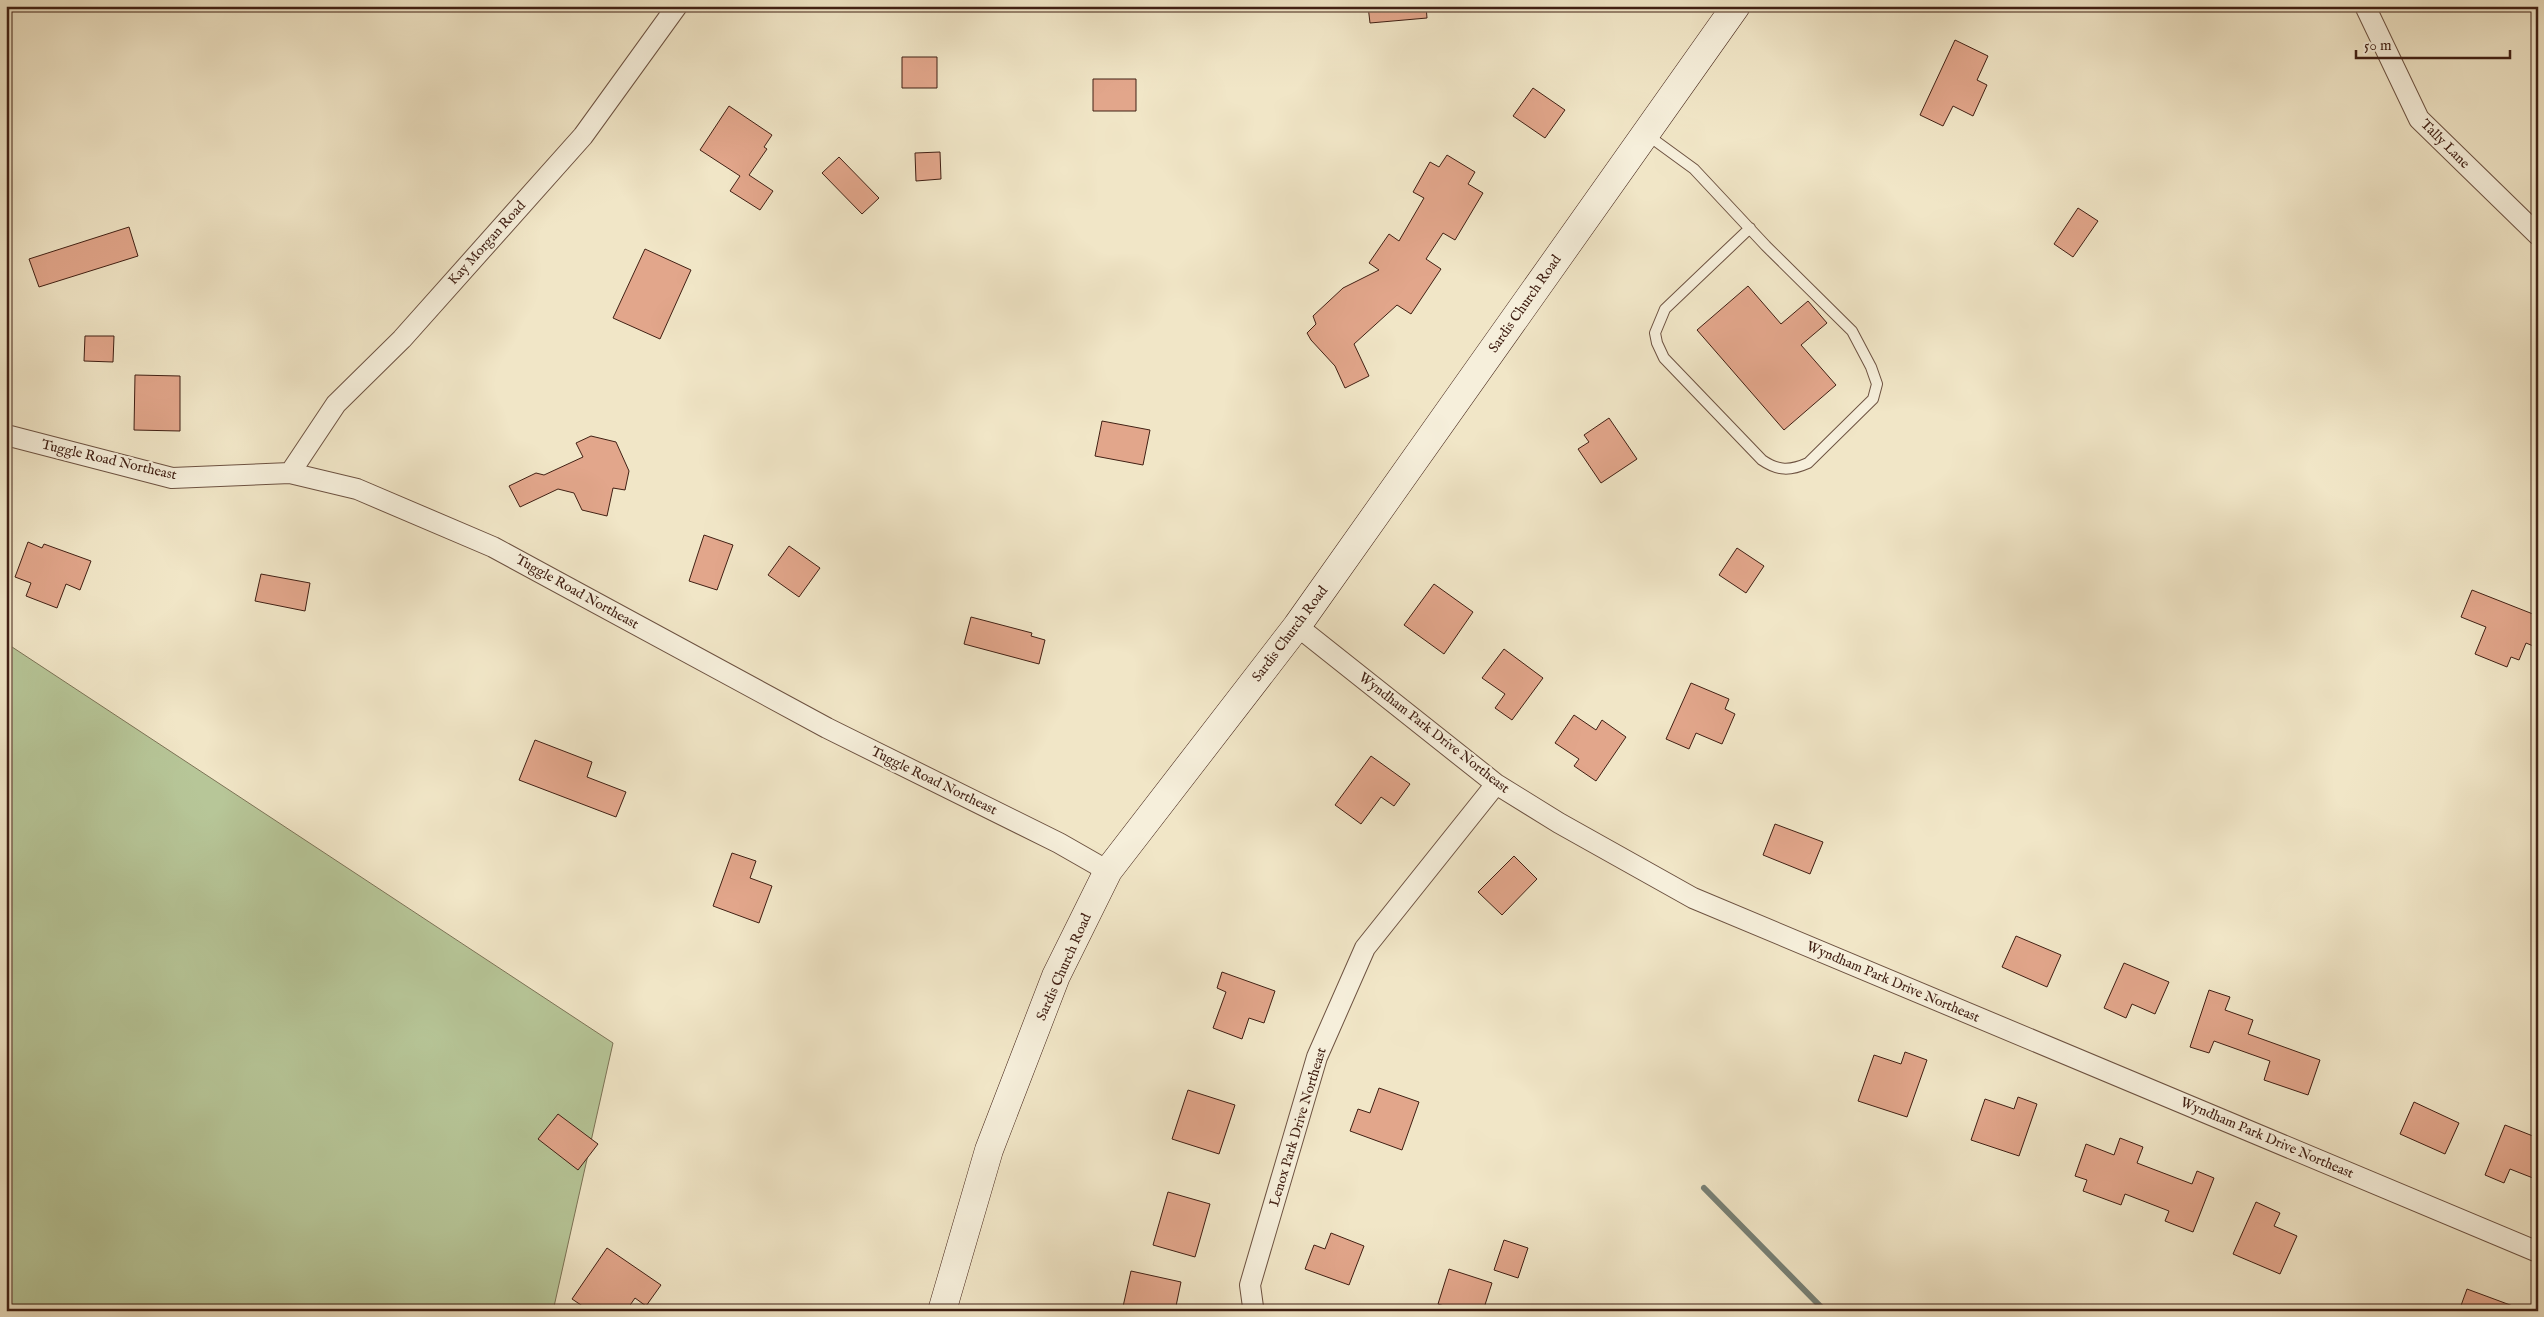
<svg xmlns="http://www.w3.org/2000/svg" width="2544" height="1317" viewBox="0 0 2544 1317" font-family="'IM FELL English',serif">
  <rect width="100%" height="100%" fill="#f1e6c7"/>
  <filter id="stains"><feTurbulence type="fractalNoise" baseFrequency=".004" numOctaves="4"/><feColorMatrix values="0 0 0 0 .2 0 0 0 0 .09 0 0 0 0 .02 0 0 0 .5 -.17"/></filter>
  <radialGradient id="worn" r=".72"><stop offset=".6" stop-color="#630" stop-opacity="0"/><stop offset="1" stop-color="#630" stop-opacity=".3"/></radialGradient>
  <path fill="#b7c698" stroke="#7c7356" d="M6,643L613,1043L553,1311H6Z"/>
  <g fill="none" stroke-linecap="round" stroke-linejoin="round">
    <path stroke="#778075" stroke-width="6" d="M1704,1188L1825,1311"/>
  </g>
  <path fill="#e2a68b" stroke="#412014" d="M1368,6H1426L1427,18L1370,23Z
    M1955,40L1988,56L1977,80L1987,85L1973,116L1953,106L1943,126L1920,115Z
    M902,57H937V88H902Z
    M1093,79H1136V111H1093Z
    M1533,88L1565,110L1545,138L1513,116Z
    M729,106L772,135L764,147L767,149L749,175L773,191L760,210L730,191L740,176L700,150Z
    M940,152L941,179L916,181L915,153Z
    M1447,155L1475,172L1468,184L1483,193L1455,240L1443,233L1426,259L1441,269L1411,314L1397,305L1354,344L1369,376L1345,388L1335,366L1311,340L1307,333L1316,324L1313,316L1343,288L1379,270L1369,263L1389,234L1399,241L1424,198L1413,192L1430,162L1439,167Z
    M839,157L879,198L862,214L822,173Z
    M2078,208L2098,221L2073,257L2054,244Z
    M129,227L138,256L39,287L29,259Z
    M645,249L691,270L660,339L613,318Z
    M1748,286L1781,324L1808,301L1827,323L1801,345L1836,385L1784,430L1697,330Z
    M85,336H114L113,362L84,361Z
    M135,375L180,376V431L134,430Z
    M1609,418L1637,459L1601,483L1578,449L1589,442L1584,435Z
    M1102,421L1150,430L1143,465L1095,456Z
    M591,436L616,442L629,471L625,490L613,488L607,516L582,510L574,493L558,489L520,507L509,486L536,473L544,475L583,457L576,443Z
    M704,535L733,545L717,590L689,581Z
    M28,542L42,548L44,544L91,561L80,590L66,584L57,608L26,596L31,583L15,577Z
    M789,546L820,568L799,597L768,575Z
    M1737,548L1764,566L1746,593L1719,575Z
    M261,574L310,583L305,611L255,601Z
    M1434,584L1473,612L1444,654L1404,625Z
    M2472,590L2538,616V648L2526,643L2519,660L2511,657L2507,667L2475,654L2486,627L2461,617Z
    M971,617L1032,633L1031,636L1045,640L1039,664L964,644Z
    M1504,649L1543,678L1512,720L1495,708L1505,694L1482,678Z
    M1691,683L1729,699L1725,709L1735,714L1722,744L1696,733L1689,749L1666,739Z
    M1574,715L1596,730L1602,720L1626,737L1596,781L1574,766L1579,759L1555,743Z
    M535,740L592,762L587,777L626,792L616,817L519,780Z
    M1371,756L1410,784L1394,806L1381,797L1361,824L1335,805Z
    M1775,824L1823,842L1810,874L1763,855Z
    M732,853L756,861L750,878L772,886L759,923L713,906Z
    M1514,856L1537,879L1502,915L1478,892Z
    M2016,936L2061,955L2047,987L2002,967Z
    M2124,963L2169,982L2155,1014L2132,1004L2126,1018L2104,1008Z
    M1222,972L1275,991L1264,1023L1249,1018L1242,1039L1213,1028L1226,992L1217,988Z
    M2209,990L2230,997L2225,1010L2253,1020L2248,1034L2320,1060L2308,1095L2264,1080L2270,1061L2214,1041L2209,1053L2190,1047Z
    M1905,1052L1927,1060L1907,1117L1858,1101L1874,1055L1901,1064Z
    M1379,1088L1419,1102L1402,1150L1350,1131L1358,1109L1370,1113Z
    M1188,1090L1235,1105L1219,1154L1172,1139Z
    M2018,1097L2037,1104L2019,1156L1971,1140L1985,1099L2014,1109Z
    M2414,1102L2459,1123L2445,1154L2400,1134Z
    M558,1114L598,1144L578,1170L538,1139Z
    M2505,1125L2538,1138V1180L2510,1169L2504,1183L2485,1175Z
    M2120,1138L2143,1147L2137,1163L2192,1184L2197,1171L2214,1178L2193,1232L2165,1221L2169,1211L2125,1194L2121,1205L2083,1191L2087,1180L2075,1176L2086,1144L2114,1155Z
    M1168,1192L1210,1204L1195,1257L1153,1245Z
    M2256,1202L2280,1213L2274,1226L2297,1236L2280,1274L2233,1254Z
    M1331,1233L1364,1246L1349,1285L1305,1269L1314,1245L1325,1249Z
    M1504,1240L1528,1248L1518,1278L1494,1270Z
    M607,1248L661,1285L646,1306L635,1298L626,1311H590L572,1299Z
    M1449,1269L1492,1283L1483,1311H1460L1438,1304Z
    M1131,1271L1181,1282L1175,1311H1122Z
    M2467,1289L2521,1309V1311H2459Z"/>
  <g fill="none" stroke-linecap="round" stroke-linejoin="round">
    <g stroke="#6d5241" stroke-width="12">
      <path id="lane" d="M1646,134L1694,169L1766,246L1852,331L1871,367L1877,384L1873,399L1808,463C1790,471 1778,471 1762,460L1664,358L1657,343L1655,333L1665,309L1750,228"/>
    </g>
    <g stroke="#6d5241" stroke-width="22">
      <path id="street" d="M2365,6L2419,119L2538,235
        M6,435L172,478L290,473L357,489L493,547L827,728L1059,843L1108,871
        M290,473L336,404L402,339L583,136L677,6
        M1297,626L1496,784L1559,823L1693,898L2538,1252
        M1251,1311L1253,1307L1250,1285L1317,1057L1365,948L1496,784"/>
    </g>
    <g stroke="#412014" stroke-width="29">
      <path id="secondary" d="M942,1311L989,1150L1056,976L1108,871L1297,626L1736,6"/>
    </g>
    <use href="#lane" stroke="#f6efdb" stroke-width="10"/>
    <use href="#street" stroke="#f6efdb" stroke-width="20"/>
    <use href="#secondary" stroke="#f6efdb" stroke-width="28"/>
  </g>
  <g text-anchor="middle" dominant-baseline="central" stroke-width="4.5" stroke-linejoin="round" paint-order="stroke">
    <g font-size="14" fill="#412014" stroke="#f6efdb">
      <text transform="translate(2445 144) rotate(45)">Tally Lane</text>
      <text transform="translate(487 243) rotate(-48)">Kay Morgan Road</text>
      <text transform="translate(1525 304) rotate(-55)">Sardis Church Road</text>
      <text transform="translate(109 460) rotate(13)">Tuggle Road Northeast</text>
      <text transform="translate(577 592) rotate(29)">Tuggle Road Northeast</text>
      <text transform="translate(1290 634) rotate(-53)">Sardis Church Road</text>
      <text transform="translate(1434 733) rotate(38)">Wyndham Park Drive Northeast</text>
      <text transform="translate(934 781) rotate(26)">Tuggle Road Northeast</text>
      <text transform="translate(1064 967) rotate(-66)">Sardis Church Road</text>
      <text transform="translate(1893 982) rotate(23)">Wyndham Park Drive Northeast</text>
      <text transform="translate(1298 1127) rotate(-73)">Lenox Park Drive Northeast</text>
      <text transform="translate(2267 1138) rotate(23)">Wyndham Park Drive Northeast</text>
    </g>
  </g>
  <rect width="2544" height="1317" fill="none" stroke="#f1e6c7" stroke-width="25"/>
  <rect x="8" y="8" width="2529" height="1302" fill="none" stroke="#412014" stroke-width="2.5"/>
  <rect x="12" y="12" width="2519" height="1292" fill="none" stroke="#412014"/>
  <path d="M2356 50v8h154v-8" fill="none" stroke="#412014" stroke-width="2.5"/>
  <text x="2364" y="50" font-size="15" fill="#412014" stroke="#f6efdb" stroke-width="4" paint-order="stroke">50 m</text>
  <rect width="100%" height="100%" filter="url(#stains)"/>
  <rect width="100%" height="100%" fill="url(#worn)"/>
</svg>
